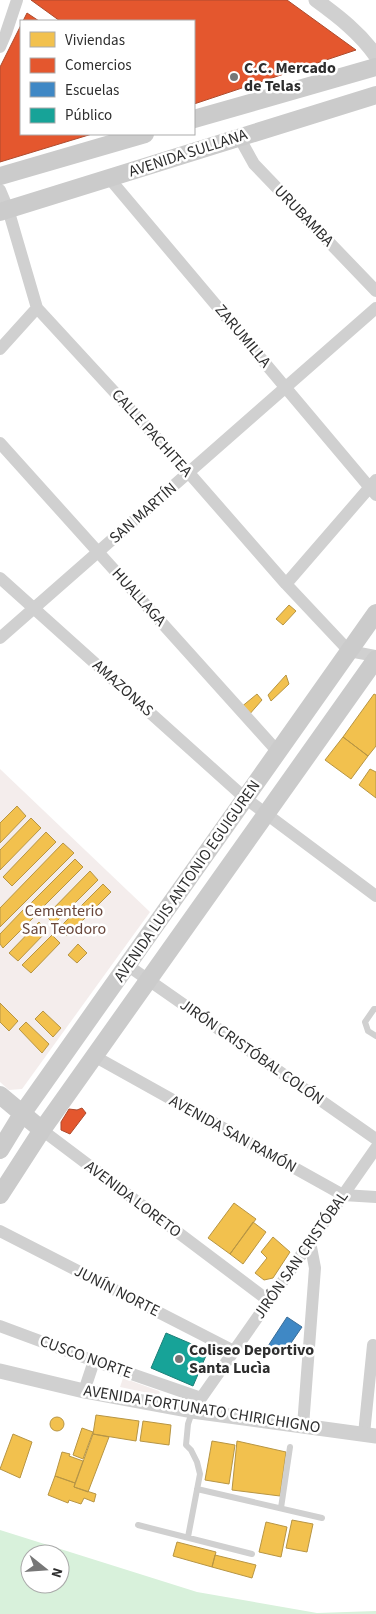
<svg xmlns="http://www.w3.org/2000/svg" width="376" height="1614" viewBox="0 0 376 1614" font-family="'Source Sans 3',sans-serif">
  <rect width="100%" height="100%" fill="#fff"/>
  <path fill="#f4edec" d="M0,769L150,912L22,1089L9,1090L0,1082Z
    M123,1378L159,1391L160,1393L158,1395L120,1387Z"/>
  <path fill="#d8f1db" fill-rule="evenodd" d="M0,1530L197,1592L317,1613L376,1611V1614H0ZM30,1554H60V1584H30Z"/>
  <path fill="#f2c14e" stroke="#b79544" d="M289,605L296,611L283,625L276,619Z
    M286,675L289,684L271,701L268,695Z
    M257,694L262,700L248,716L240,708Z
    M374,694L376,695V746L368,756L343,737Z
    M343,737L368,756L351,779L325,760Z
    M370,769L376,772V798L359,785Z
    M17,806L26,816L0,843V823Z
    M31,818L41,828L0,870V850Z
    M46,832L56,842L12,886L3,877Z
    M63,843L74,853L0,927V908Z
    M75,859L83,867L39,911L31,903Z
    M90,871L98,880L54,924L46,916Z
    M103,884L111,892L67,936L59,928Z
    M24,909L33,918L3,948L0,944V934Z
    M39,922L47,931L18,961L9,953Z
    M52,935L60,943L31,973L22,965Z
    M78,944L87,953L77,963L68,955Z
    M0,1003L18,1021L9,1031L0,1022Z
    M43,1011L61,1028L53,1037L35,1019Z
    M26,1022L49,1044L42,1053L19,1029Z
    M234,1203L256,1219L230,1254L208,1238Z
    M253,1222L266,1232L243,1264L230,1254Z
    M273,1237L290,1252L273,1278L264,1280L255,1273L267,1258L261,1252Z
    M96,1415L139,1421L136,1441L93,1434Z
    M50 1424a7 7 0 1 1 14 0a7 7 0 1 1-14 0Z
    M143,1421L171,1425L169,1445L140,1441Z
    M82,1428L93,1432L83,1459L73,1455Z
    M13,1434L32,1442L20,1478L0,1469Z
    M93,1434L109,1437L88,1492L74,1487Z
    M212,1441L235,1445L229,1484L205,1480Z
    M237,1441L286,1452L280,1496L232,1490Z
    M62,1452L70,1454L69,1456L83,1461L75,1483L55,1476Z
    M55,1476L75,1483L74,1487L96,1494L94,1502L84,1498L81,1504L69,1500L68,1503L48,1495Z
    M292,1520L313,1524L307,1552L286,1548Z
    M266,1522L287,1527L281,1557L259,1552Z
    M177,1542L216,1552L212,1567L173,1556Z
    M215,1555L256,1565L252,1578L212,1567Z"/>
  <path fill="#e4572e" stroke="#ad4b2e" d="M31,0H287L356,50L194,104V21H60Z
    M27,13L39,21H23Z
    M21,25V134H92L0,162V67Z
    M82,1108L86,1113L70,1134L61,1130V1122L69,1109L77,1110Z"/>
  <path fill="#3f88c5" stroke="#3a6d98" d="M287,1317L302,1327L282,1356L268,1346Z"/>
  <path fill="#17a398" stroke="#1e8078" d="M166,1333L208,1351L193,1386L151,1368Z"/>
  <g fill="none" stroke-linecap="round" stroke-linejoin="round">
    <path stroke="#d0d0d0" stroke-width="6" d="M376,1009H374L365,1022L368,1031L376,1036
      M197,1489L322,1518
      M281,1508L290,1447
      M138,1525L252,1554
      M188,1537L200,1474L197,1462L191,1450L186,1445L188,1424L192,1412"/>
    <path stroke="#d0d0d0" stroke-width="12" d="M0,47L6,33L17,0
      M239,137L254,164L376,291
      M109,178L376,495
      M0,190L8,209L37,308L189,473L286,584L349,651L376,656
      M0,349L37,308
      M0,443L278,752
      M0,578L245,798L376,896
      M286,584L376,480
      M0,638L376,308
      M127,965L376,1139
      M94,1056L343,1195L376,1197
      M42,1130L269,1301
      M0,1231L234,1351
      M0,1326L94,1361L201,1398
      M84,1391L94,1361
      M192,1411L376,1148
      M303,1426L315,1268L310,1242
      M364,1434L373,1345"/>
    <path stroke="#d0d0d0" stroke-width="15" d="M316,0C338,16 360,33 376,56
      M0,1371L84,1391L192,1411L376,1436"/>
    <path stroke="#cbcbcb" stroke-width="18" d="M194,119L376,67
      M0,176L145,134
      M0,212L376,95
      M0,1095L42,1130
      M0,1150L22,1114L376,613
      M0,1195L42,1130L376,659"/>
  </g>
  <g fill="#777" stroke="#fff" stroke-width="2">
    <circle cx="234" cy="77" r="5"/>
    <circle cx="179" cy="1359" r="5"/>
  </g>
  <g text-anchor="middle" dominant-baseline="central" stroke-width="5" stroke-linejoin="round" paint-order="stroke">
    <g font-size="16" font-weight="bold" fill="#2e2e2e" stroke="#fff" text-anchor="start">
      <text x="244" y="68">C.C. Mercado<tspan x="244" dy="18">de Telas</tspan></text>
      <text x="189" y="1350">Coliseo Deportivo<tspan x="189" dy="18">Santa Lucìa</tspan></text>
    </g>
    <g font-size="16" fill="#2e2e2e" stroke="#fff">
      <text transform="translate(188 153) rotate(-18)">AVENIDA SULLANA</text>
      <text transform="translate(304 216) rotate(46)">URUBAMBA</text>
      <text transform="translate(243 336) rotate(50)">ZARUMILLA</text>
      <text transform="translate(152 433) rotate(48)">CALLE PACHITEA</text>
      <text transform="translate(143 513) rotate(-41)">SAN MARTÍN</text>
      <text transform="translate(139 597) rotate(48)">HUALLAGA</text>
      <text transform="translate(123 688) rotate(42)">AMAZONAS</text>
      <text transform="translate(187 881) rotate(-55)">AVENIDA LUIS ANTONIO EGUIGUREN</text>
      <text transform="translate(252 1052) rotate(35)">JIRÓN CRISTÓBAL COLÓN</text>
      <text transform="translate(233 1134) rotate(29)">AVENIDA SAN RAMÓN</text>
      <text transform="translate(133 1199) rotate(37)">AVENIDA LORETO</text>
      <text transform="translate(301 1255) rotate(-55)">JIRÓN SAN CRISTÓBAL</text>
      <text transform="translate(117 1291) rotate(27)">JUNÍN NORTE</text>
      <text transform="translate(86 1357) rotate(20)">CUSCO NORTE</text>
      <text transform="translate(202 1409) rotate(9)">AVENIDA FORTUNATO CHIRICHIGNO</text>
    </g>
    <g font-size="16" fill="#69473c" stroke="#fff">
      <text x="64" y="911">Cementerio<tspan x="64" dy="18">San Teodoro</tspan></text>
    </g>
  </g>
  <rect x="20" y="20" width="175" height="115" fill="#ffffff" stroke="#ababab"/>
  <rect x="30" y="32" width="25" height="15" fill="#f2c14e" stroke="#ababab"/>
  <text x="65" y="45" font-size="15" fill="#2e2e2e">Viviendas</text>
  <rect x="30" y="58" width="25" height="15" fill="#e4572e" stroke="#ababab"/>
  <text x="65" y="70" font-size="15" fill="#2e2e2e">Comercios</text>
  <rect x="30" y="82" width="25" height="15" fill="#3f88c5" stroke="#ababab"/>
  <text x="65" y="95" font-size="15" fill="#2e2e2e">Escuelas</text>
  <rect x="30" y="108" width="25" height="15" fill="#17a398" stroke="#ababab"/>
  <text x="65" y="120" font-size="15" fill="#2e2e2e">Público</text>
  <g transform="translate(45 1569) rotate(107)"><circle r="24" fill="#ffffff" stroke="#ababab"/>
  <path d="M0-4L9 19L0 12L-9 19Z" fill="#777777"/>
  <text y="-8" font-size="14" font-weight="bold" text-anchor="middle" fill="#2e2e2e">N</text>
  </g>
</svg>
